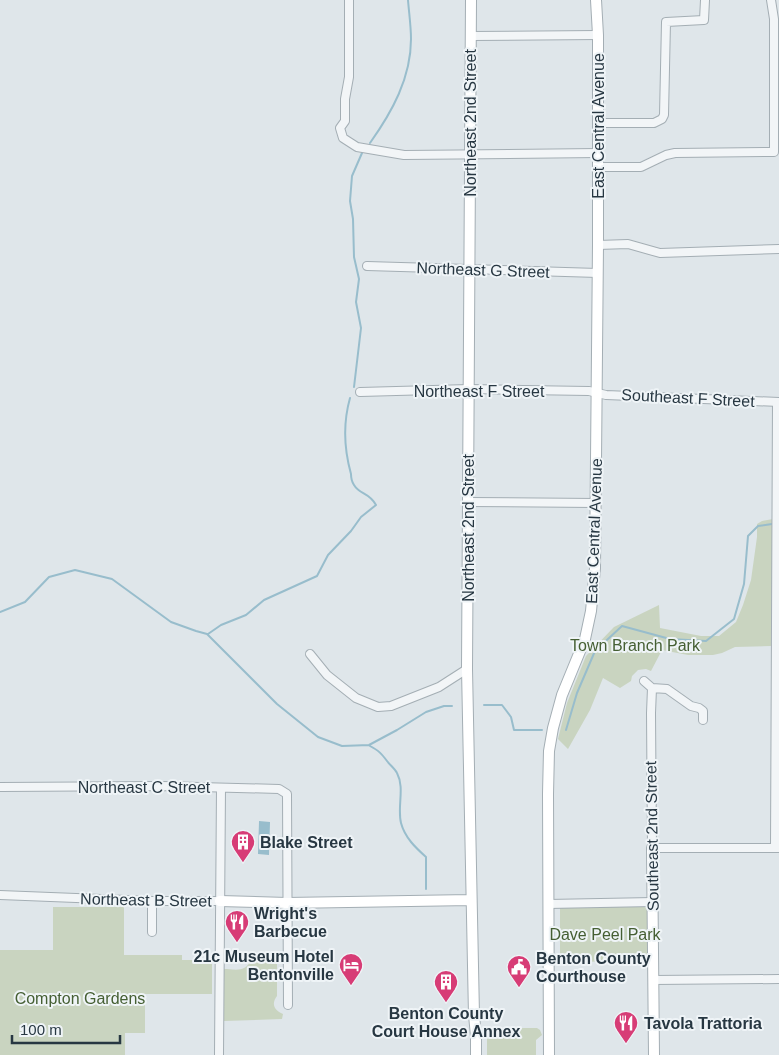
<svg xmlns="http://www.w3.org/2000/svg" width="779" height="1055" viewBox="0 0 779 1055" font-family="Arial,sans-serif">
  <rect width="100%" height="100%" fill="#dfe6ea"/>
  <path fill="#c9d4c0" d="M773,519L771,646L735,647L722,653L713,655H688L662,650L651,671L646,669L638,670L632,676L631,681L620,688L603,678L590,710L568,749L558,739L567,703L586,656L614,627L659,605L660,628L701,636H719L736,622L743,605L751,580L757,537V524L762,521Z
    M644,906L649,910V961L560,962V907Z
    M53,907H124V955H182V960H212V994H145V1033H125V1055H0V950H53Z
    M277,958V996C271,1004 274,1010 283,1014L282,1019L224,1021V969C230,969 239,971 244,968C248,966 249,962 253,961C261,958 269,962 277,958Z
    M488,1028H537L540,1030L542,1035L536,1040V1055H487V1034L481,1037C481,1032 483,1029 488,1028Z"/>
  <path fill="#98bdcc" d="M259,821L270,822L269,855L258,854Z"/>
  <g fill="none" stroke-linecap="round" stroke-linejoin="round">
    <path stroke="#98bdcc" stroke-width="2" d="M370,143C392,112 411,78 411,39C411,26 409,13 408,0
      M354,387L361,328L356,302L359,279L354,257L353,219L350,201L352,176L362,153
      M0,612L25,602L49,577L75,570L112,579L171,622L196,631L207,634L277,704L318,737L342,746L369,745L397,730L426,712L444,706H452
      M208,634L221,625L246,615L264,600L317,576L328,555L351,531L361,517L376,505C369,492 360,495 354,485C352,482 351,478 351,474C344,449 343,423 350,398
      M484,705H502L511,717L514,730H542
      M566,730L577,693L595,651L622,626L670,639L706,641L734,619L744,584L748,536L758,526L772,524
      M370,746C379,751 381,753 387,761C390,765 395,769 397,773C405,788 397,807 401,823C405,838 416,848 426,857V889"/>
    <g stroke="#a4aeb4" stroke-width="10">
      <path id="street" d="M349,0V77L345,99V121L340,128L343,138L357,147L404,155L598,153
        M471,36L598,35
        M598,123H654L662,119L664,115L666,22L704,20L705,0
        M598,167H641L666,155L675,153L774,152V19L771,0
        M598,245L628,244L660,253L779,249
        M367,266L598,273
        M360,392L469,389L589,391L606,395L779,402
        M468,502L596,503
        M310,654L327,675L356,698L378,707L391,706L439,687L467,669
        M644,681L652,688L651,713L652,848H779
        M652,688L667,689L691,706L699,708L703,711V720
        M0,787L162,786L279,789L287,794L288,1005
        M775,848L777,402
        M0,895L152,901H220
        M548,904L653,902
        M152,932V901
        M653,980L779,979
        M219,1055L221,788"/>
    </g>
    <g stroke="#a4aeb4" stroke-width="12">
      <path id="secondary" d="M471,0L467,669L474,1015L476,1036V1055
        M652,848L654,1055
        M220,901L287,903L471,900
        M549,1055L548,794L549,751L553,728L562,695L585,639L591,611L595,568L598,245V35L596,0"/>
    </g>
    <use href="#street" stroke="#f2f5f7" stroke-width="8"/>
    <use href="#secondary" stroke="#fff" stroke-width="10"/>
  </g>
  <defs>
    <g id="building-pin" transform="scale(1.25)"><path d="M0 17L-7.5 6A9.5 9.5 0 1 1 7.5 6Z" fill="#d73c76" stroke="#eff4f7"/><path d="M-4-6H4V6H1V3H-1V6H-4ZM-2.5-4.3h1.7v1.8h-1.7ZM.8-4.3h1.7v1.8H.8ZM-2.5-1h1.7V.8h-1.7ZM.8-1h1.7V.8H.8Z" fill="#fff"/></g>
    <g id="restaurant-pin" transform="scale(1.25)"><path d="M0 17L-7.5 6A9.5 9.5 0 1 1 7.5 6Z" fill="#d73c76" stroke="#eff4f7"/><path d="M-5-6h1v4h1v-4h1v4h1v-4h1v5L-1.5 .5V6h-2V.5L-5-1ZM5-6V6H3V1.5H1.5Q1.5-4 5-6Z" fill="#fff"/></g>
    <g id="hotel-pin" transform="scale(1.25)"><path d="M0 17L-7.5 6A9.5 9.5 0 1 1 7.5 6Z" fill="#d73c76" stroke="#eff4f7"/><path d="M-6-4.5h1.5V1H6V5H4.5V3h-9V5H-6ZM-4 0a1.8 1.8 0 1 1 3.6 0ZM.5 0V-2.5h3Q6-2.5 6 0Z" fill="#fff"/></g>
    <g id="civic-pin" transform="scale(1.25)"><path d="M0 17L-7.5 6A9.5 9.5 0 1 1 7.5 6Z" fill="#d73c76" stroke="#eff4f7"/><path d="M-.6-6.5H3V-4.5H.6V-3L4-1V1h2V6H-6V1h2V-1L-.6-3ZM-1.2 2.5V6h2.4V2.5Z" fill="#fff"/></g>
  </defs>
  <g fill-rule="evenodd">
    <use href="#building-pin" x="243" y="842"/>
    <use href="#restaurant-pin" x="237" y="922"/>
    <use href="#hotel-pin" x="351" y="965"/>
    <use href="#civic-pin" x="519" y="967"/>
    <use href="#building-pin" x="446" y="982"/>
    <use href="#restaurant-pin" x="626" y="1023"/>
  </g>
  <g text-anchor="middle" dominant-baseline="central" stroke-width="4" stroke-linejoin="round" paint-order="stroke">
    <g font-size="16" fill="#273742" stroke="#eff4f7">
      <text transform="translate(470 123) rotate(-90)">Northeast 2nd Street</text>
      <text transform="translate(598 126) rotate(-90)">East Central Avenue</text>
      <text transform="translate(483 270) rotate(2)">Northeast G Street</text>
      <text x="479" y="391">Northeast F Street</text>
      <text transform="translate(688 398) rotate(3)">Southeast F Street</text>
      <text transform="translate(468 528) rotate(-90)">Northeast 2nd Street</text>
      <text transform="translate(594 531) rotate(-88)">East Central Avenue</text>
      <text x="144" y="787">Northeast C Street</text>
      <text transform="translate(652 836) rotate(-91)">Southeast 2nd Street</text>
      <text transform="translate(146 900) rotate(1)">Northeast B Street</text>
    </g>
    <g font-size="16" fill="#455f33" stroke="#eff4f7">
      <text x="635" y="645">Town Branch Park</text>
      <text x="605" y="934">Dave Peel Park</text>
      <text x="80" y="998">Compton Gardens</text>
    </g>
    <g font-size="16" font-weight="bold" fill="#273742" stroke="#eff4f7" text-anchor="start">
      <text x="260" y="842">Blake Street</text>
      <text x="254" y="913">Wright's<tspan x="254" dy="18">Barbecue</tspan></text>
      <text x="334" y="956" text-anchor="end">21c Museum Hotel<tspan x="334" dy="18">Bentonville</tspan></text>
      <text x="536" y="958">Benton County<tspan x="536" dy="18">Courthouse</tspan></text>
      <text x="446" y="1013" text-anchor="middle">Benton County<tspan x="446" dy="18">Court House Annex</tspan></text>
      <text x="644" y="1023">Tavola Trattoria</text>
    </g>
  </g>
  <path d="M12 1035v8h108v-8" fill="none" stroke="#273742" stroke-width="2.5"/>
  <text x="20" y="1035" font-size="15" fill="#273742" stroke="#eff4f7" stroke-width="4" paint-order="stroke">100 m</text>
</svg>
